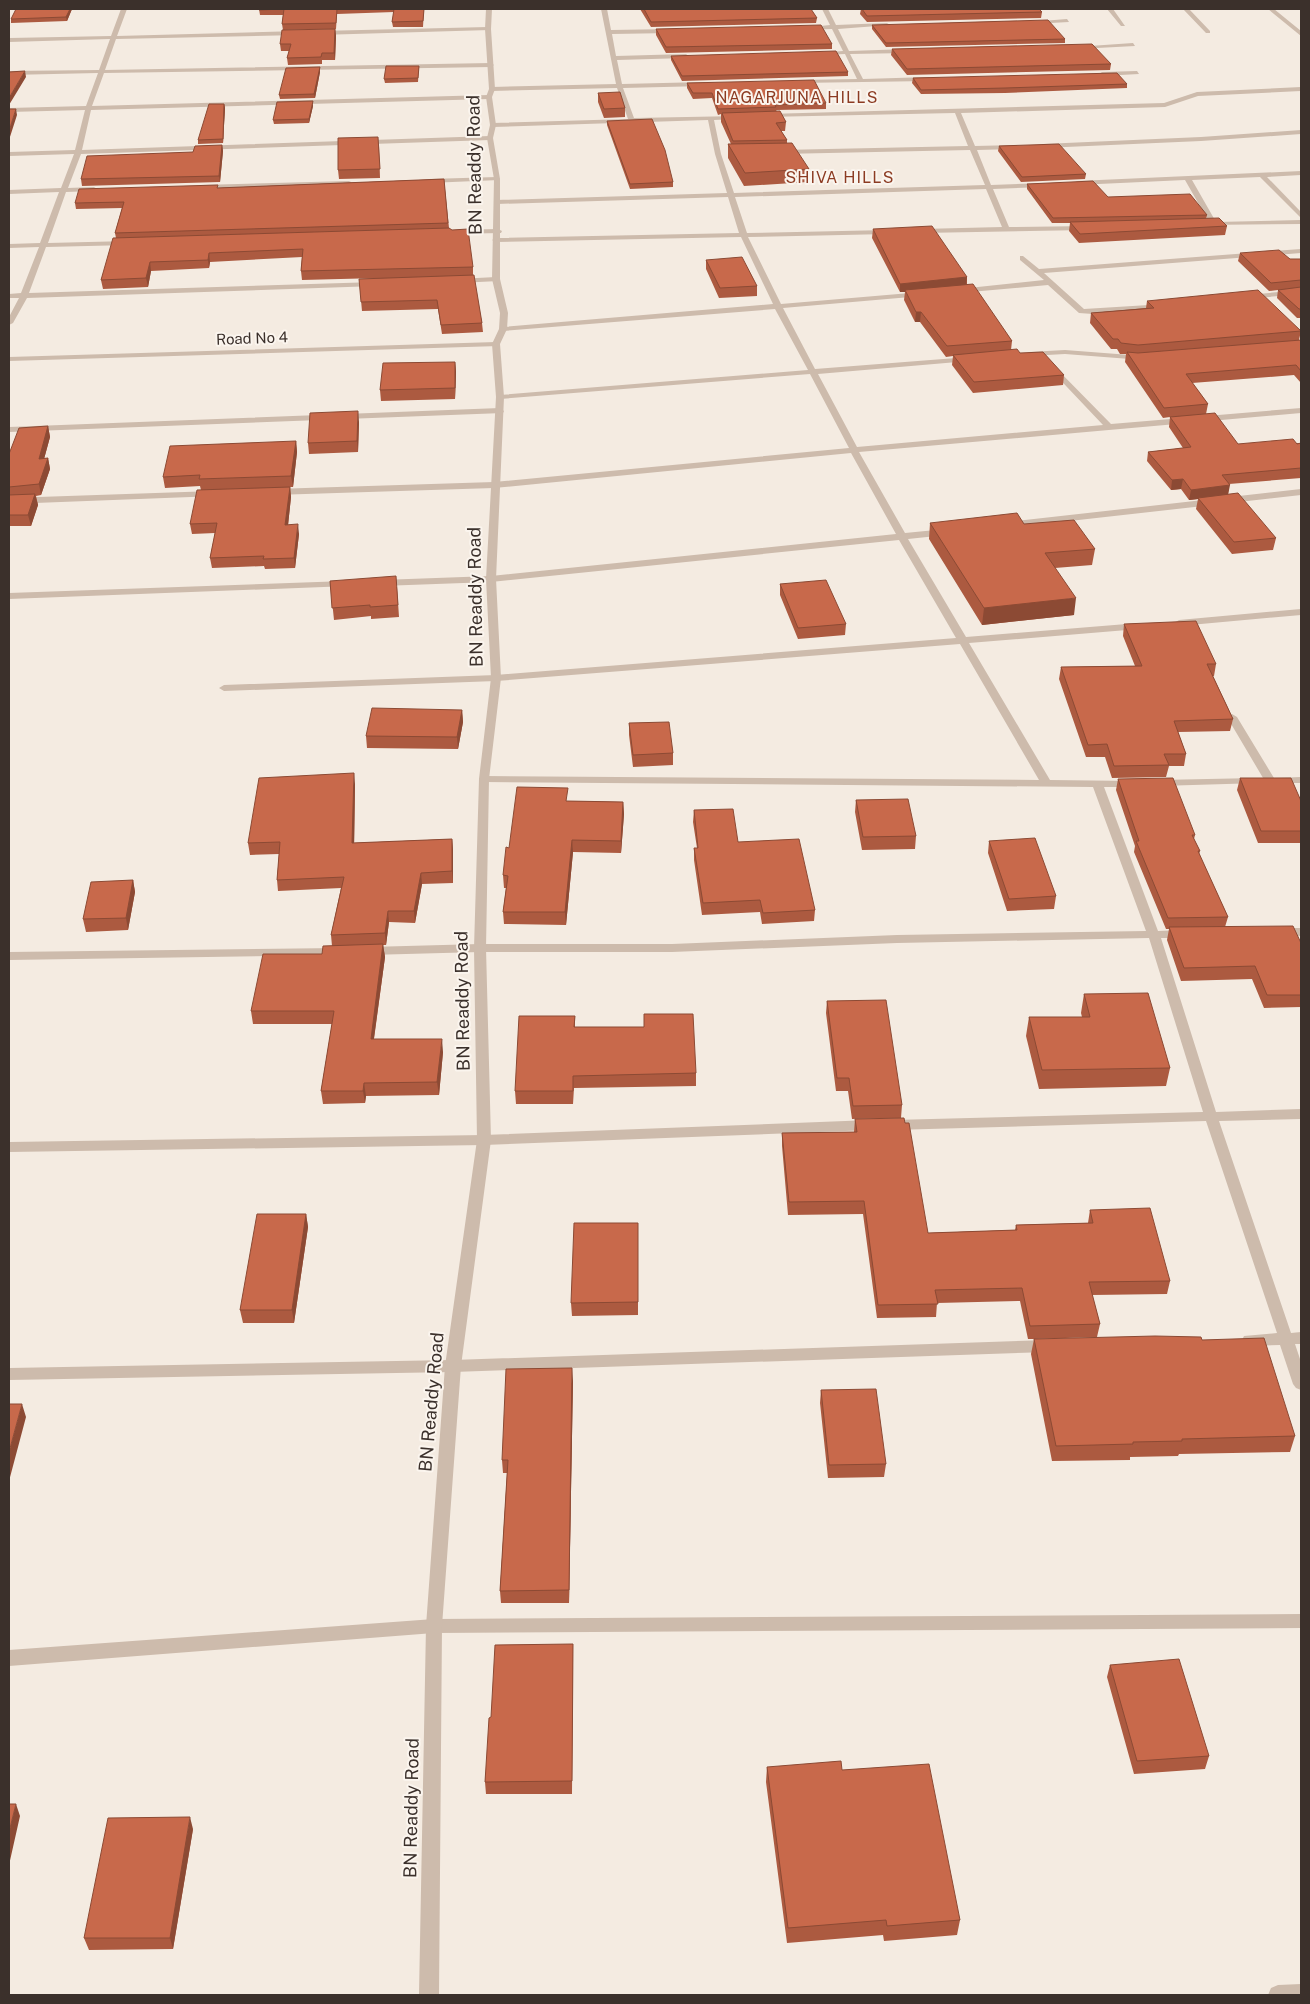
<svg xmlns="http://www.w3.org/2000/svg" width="1310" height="2004" viewBox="0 0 1310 2004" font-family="'Public Sans',sans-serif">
  <rect width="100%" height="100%" fill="#f4ebe1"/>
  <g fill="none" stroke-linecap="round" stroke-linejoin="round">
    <path fill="#cdbbac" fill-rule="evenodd" d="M121,9H127L117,36L299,31L302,33L299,35L116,39L105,70L491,63L494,65L491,67L104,73L92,106L489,95L492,97L489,99L91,110L82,150L490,136L493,138L490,140L81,154L68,188L94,187L97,189L94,191L66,192L48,243L129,241L133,243L129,245L46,247L29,293L376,282L380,284L376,286L27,298L13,323L9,325V317L19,298H9V294L21,293L39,247L9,248V244L40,243L59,192L9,194V190L61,188L74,154L9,156V152L75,150L85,110L9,112V108L86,106L98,73L9,75V71L99,70L110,39L9,42V38L111,36Z
      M601,9H607L611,30L672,29L675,31L672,33L612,34L616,56L686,54L689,56L686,58L617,60L622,84L704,82L707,84L704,86L623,88L634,118L739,116L737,119L714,120L721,154L734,193L985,185L970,150L781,154L778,152L781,150L968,146L955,113L765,117L767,114L1164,103L1197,92L1301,87V91L1198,96L1165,107L961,113L975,146L1016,145L1019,147L1016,149L977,150L991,185L1044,183L1047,185L1044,187L993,189L1009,227L1089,226L1090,228L1086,230L921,233L917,231L921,229L1002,227L986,189L735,197L747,233L888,230L892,232L888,234L748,237L781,304L922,292L926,294L922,296L783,308L815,369L969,357L973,359L969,361L818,374L857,447L1103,425L1049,368V364H1052L1111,424L1301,408V413L859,452L905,533L946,529L951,532L946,535L908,539L966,637L1139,623L1144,626L1139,629L969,643L1050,780L1134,781L1139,784L1134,787H1104L1158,931L1183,930L1189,934L1183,938H1161L1216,1112L1301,1109V1119L1219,1121L1291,1333L1301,1332V1344H1295L1301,1362V1390L1296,1388L1293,1384L1280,1345L1249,1346L1244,1344L1242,1340L1244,1336L1277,1333L1206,1121L893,1130L888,1128L886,1125L888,1122L893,1120L1203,1112L1149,938L897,943L672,952H480L369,955L363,951L369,947L480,944H672L897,935L1146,931L1093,787L484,782L479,779L484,776L1039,780L960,644L496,681L224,691L219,688L224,685L496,675L956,638L899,540L491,582L381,586L376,583L381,580L491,576L896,534L851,453L494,488L274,495L270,492L274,489L494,482L849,448L810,374L500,399L496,397L500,395L808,370L775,309L503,331L499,329L503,327L773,304L741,237L496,242L492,240L496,238L739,233L728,197L497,204L494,202L497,200L727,193L715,154L708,120L493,127L490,125L493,123L628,119L617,88L492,91L489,89L492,87L616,84Z
      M822,9H828L836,25L887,23L890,25L838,29L849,51L908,49L911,51L908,53L850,54L863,79L929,77L932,79L929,81L797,83L799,80L857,79L845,54L821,55L818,53L843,51L832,29L805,30L802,28L830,25Z
      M1107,9H1113L1125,26H1121Z
      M1183,9H1189L1210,31V33H1206Z
      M1268,9H1274L1301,31V36Z
      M1067,19L1069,22L1032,24L1029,22Z
      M488,27L490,30L319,35L316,33L319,31Z
      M1133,43L1135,46L1078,49L1075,47Z
      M1137,71L1139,74L1102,76L1099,74L1102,72Z
      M1301,130V134L1201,141L1043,148L1040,146L1043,144L1201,137Z
      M1301,171V175L1267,177L1301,212V218L1260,177L1192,180L1216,222L1301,220V224L1201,225V223L1209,222L1185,180L1077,185L1074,183L1077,181Z
      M497,177L500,179L499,180L429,183L426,181L429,179Z
      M349,181L351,182V184L201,189L198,187L201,185Z
      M498,229L502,231L501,233L451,234L447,232L451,230Z
      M1301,249V253L1044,273L1084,309L1165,304V308H1162L1093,314L1079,313L1048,285L959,293L955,291L959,289L1044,280L1020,260V256H1023L1039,269Z
      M496,277H499V281L458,283L454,281L458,279Z
      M1301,290V294L1247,299L1243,297L1247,295Z
      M496,342L500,344L499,346L9,361V357Z
      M1065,350L1143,356L1147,358L1143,360L1065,354L1029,356L1025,354L1029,352Z
      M500,408L504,411L503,413L9,432V427Z
      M1301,489V495L1008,528L1003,525L1008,522Z
      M214,491L217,492V496L9,504V498Z
      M346,581L349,582V586L9,599V593Z
      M1301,609V615L1179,626L1174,623L1179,620Z
      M1232,714L1237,717L1274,778L1301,777V783H1266L1227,717Z
      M1256,778L1261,781L1260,783L1159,786L1154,783L1159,780Z
      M1281,928H1301V936L1277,935L1275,932Z
      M339,948L343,949L345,952L343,955L9,960V952Z
      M871,1120L876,1122L878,1125L876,1128L871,1130L484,1145L9,1152V1142L484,1135Z
      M1049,1340L1054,1342L1056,1346L1054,1350L1049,1352L453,1372L9,1380V1368L453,1360Z
      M1301,1614V1628L434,1633L9,1666V1650L434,1619Z
      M1301,1984V1995H1268L1271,1988L1278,1985Z"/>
    <path fill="#cdbbac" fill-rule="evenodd" d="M486,9H492L491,29L495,89L492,97L496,125L493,138L500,179V279L508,313L507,329L500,344L504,397L496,579L501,678L489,779L486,948L491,1140L461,1366L442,1626L439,1995H419L426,1626L445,1366L477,1140L474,948L479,779L491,678L486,579L496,397L492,344L499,329L500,313L492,279L494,179L487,138L490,125L486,97L489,89L485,29Z"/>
  </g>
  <path fill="#ac5a40" d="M72,9L67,21L11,23V19Z
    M259,9H424L423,27H393L392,22L394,12L337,14L336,29L283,30L282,24L283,15H260Z
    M640,9H779L817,18L816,23L651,27Z
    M861,9H1039L1042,12L1041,18L867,22L860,14Z
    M872,25L1065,39V43L886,47L872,29Z
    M335,29L336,36L335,60H322V64L288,65L287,58L289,51H281L280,44Z
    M656,29L832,44V49L666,53L656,35Z
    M892,49L1111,64L1110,70L907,75L891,55Z
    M671,56L848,72V76L682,81L671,60Z
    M419,66L418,82L385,83L384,79Z
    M320,67V72L315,98L280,99L279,95Z
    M913,78L1127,84V88L1005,93L921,94L912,83Z
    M687,83L826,103V109L776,110L786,122L785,131H781L787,140V143L809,169L808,182L744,186L728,158V144H731L721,122V114L718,115L712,98L693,99L687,88Z
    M598,93L625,108V117L604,118L598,102Z
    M224,104L225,108L223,143L198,144V140Z
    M313,106L309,123L274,124L273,120Z
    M607,121L673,182V187L630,189L607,125Z
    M222,145L223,151L220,182L82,186L81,179Z
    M379,146L380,178L339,179L338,170Z
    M999,146L1086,174L1085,179L1021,182L998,151Z
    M444,179L449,228L473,267V275L482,323L483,332L442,334L438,309L362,311L359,279L379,278L302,280L301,271L302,257L210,262L209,268L151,271L148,287L103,289L101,280L116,238L115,233L122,208L76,209L75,203L218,188Z
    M1027,184L1207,215L1206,219L1227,226L1225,235L1079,243L1069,231L1070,223H1052L1027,189Z
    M873,229L967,277V285L1012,341L1011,350L1020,353L1064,375L1063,385L973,393L952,365L953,356L946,357L920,322H915L904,300L905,292H900L872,238Z
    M1240,253L1290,259H1301V318H1297L1277,298L1278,290L1269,291L1238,261Z
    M706,260L757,286V296L719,298L706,269Z
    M1147,301L1301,331L1299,340H1301V383L1294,375L1192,383L1208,404L1206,414L1238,444L1301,443V478L1229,484L1228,494L1276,538L1273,550L1232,554L1196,509L1198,499L1189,500L1181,489L1171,490L1147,461L1148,452L1183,448L1169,427L1170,417L1163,418L1125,362L1126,354H1120L1117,349H1111L1090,323L1091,313L1146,308Z
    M455,362L456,372L455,399L381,401L380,390Z
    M359,422L358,452L309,454L308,443Z
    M48,426L50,437L44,459L48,458L50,469L41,495L36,496L38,505L31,526H9V454Z
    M296,441L297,452L293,487H290L291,497L288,525L299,534L295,568L265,569L264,566L212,568L210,558L215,533L192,534L190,524L201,490L200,486L165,488L163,477Z
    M930,523L1024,524L1095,549L1092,565L1055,568L1074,615L982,625L929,539Z
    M330,581L397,587L399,617L371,619V616L334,620Z
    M780,584L846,624L845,635L798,639L780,595Z
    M1124,624L1216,664L1214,676H1213L1233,719L1230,731L1178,732L1186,754L1184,766H1169L1166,777L1112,778L1105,757H1086L1059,679L1061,667L1135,666L1123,636Z
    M462,710L463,722L458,749L367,748L366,736Z
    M629,723L673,753V765L633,767L629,735Z
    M1240,778L1301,801V843H1258L1237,790Z
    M1118,779L1195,835L1194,839L1200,851L1199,854L1228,917L1225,927L1301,943V1007L1264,1008L1252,979L1181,981L1167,940L1169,929H1166L1134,852L1135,846L1116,790Z
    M355,784L354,843L452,839L453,851V883L422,884L415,923L389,922L386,945H383L385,957L374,1039L443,1052L439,1095L366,1096L365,1103L323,1104L321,1091L332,1024H253L251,1011L332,946L331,935L341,888L278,891L277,880L279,854L250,855L248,843Z
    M856,800L916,836L915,849L862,850L855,812Z
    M568,801L623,802L624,814L621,853L573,852L566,925L504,924L503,912L506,888H504L503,875L509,848Z
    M694,810L738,842L815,910L814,921L762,924L760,912L702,915L694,860V848H697L693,822Z
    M989,841L1056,896L1054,909L1007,911L988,853Z
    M133,880L135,892L128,930L86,932L83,919Z
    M1084,994L1170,1068L1166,1086L1039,1089L1026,1036L1029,1017H1082L1081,1013Z
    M827,1001L902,1105L901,1118L852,1119L848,1091H836L826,1013Z
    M575,1016V1027L696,1073V1086L574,1088L573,1104H516L515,1091Z
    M855,1119L928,1233L1015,1230L1016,1225L1088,1223L1090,1210L1170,1281L1167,1294L1092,1295L1100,1324L1097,1337L1034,1339L1202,1340L1295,1436L1290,1452L1179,1454L1178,1456L1130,1457V1460L1052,1461L1031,1354L1034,1339H1028L1020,1301L937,1303L936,1317L877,1318L863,1214L788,1215L782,1146V1133L854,1132Z
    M306,1214L308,1227L294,1323H243L240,1310Z
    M638,1223V1315L572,1316L571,1303Z
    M573,1381L569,1603H501L500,1591L507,1473H503L502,1460Z
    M821,1390L886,1464L884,1477L828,1478L820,1403Z
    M573,1644V1656L572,1794H486L485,1782L491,1717Z
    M1110,1665L1209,1756L1205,1769L1134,1774L1107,1677Z
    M767,1767L842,1770L960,1920L957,1935L884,1941L883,1935L787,1943L766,1782Z
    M193,1829L173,1949L89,1950L84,1938Z"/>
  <path fill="#8c4a34" d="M70,9H72L67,21L66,17Z
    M335,29L336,36L335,60L334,53Z
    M320,67V72L315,98L314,94Z
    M25,71L26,77L9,105V98Z
    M313,101V106L309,123V119Z
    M224,104L225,108L223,143V139Z
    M16,109L17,115L9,140V131Z
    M222,145L223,151L220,182L219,176Z
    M209,253L210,262L209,268L208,260Z
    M150,262L151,271L148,287L146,278Z
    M967,277L966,286L905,290V292H900V284Z
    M916,312H921L920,322H915Z
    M455,362L456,372L455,399Z
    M358,411L359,422L358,452L357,441Z
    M48,426L50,437L41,470L39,459Z
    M296,441L297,452L293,487L291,476Z
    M48,458L50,469L41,495L39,484Z
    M1183,479L1181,489L1171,490L1172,480Z
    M1230,485L1228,495L1198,498V499L1189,500L1191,490Z
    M290,487L291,497L287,535L285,525Z
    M35,494L38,505L31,526L28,515Z
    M298,524L299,534L295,568L294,558Z
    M1076,598L1074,615L982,625L984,608Z
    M462,710L463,722L458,749L457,737Z
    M354,773L355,784L354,854L352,843Z
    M623,802L624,814L621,853V841Z
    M452,839L453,851V883L452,871Z
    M572,840L573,852L566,925L565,912Z
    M421,873L422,884L415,923L414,911Z
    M133,880L135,892L128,930L126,918Z
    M388,911L389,922L386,945L385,933Z
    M383,944L385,957L372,1052L371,1039Z
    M442,1039L443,1052L439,1095L437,1082Z
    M364,1083L366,1096L365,1103L363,1091Z
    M306,1214L308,1227L294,1323L292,1310Z
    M572,1368L573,1381L569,1603V1590Z
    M22,1404L26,1417L9,1481V1452Z
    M16,1804L20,1816L9,1865V1832Z
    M190,1817L193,1829L173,1949L170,1938Z"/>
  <path fill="#c8694b" stroke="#8c4a34" d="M16,9H70L66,17L11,19Z
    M259,9H337L336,23L282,24L284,9L259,10Z
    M394,9H424L423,21L392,22Z
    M644,9H811L817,18L651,22Z
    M862,9H1039L1042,12L867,16Z
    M1048,20L1065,39L886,43L872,25Z
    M821,25L832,44L666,47L656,29Z
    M335,29L334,53H322L321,57L287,58L291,44H280L282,30Z
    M1092,44L1111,64L907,69L892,49Z
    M836,51L848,72L682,76L671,56Z
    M386,66H419L418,78L384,79Z
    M320,67L314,94L279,95L286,68Z
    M25,71L9,98V72Z
    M1117,73L1127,84L1005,88L921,90L913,78Z
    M814,80L826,103L775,105L776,107L718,109L712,93H693L687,83Z
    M620,92L625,108L604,109L598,93Z
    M313,101L309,119L273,120L277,102Z
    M209,104H224L223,139L198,140Z
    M9,109H16L9,131Z
    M780,111L786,122L776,123L787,140L733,141L722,113Z
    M652,119L665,150L673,182L630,184L607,121Z
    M378,137L380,169L338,170V138Z
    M792,143L809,169L745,173L728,144Z
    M1059,144L1086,174L1022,177L999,146Z
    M222,145L219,176L81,179L87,156L193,152L195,146Z
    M444,179L448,223L115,233L124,202L75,203L79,189L218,185L217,188Z
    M1093,181L1108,197L1190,194L1207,215L1053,218L1027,184Z
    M1219,218L1227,226L1080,234L1070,222Z
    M932,226L967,277L900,284L873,229Z
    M449,228L452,230L468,229L473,267L301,271L303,249L209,253L208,260L150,262L146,278L101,280L113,238Z
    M1279,250L1290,259H1301V280L1271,283L1240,253Z
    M742,257L757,286L720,288L706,260Z
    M474,275L482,323L441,325L437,300L361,302L359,279Z
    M973,284L1012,341L947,346L921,312H916L905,290Z
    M1301,287V309H1299L1278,290Z
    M1258,290L1301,331L1138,345L1121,343L1118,339H1113L1091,313L1154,308L1147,301Z
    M1301,340V371L1296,365L1186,374L1208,404L1164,408L1127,352L1138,353Z
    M1017,349L1020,353L1043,352L1064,375L974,382L953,355Z
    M455,362V388L380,390L383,363Z
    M358,411L357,441L308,443L310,413Z
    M1215,413L1238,444L1293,439L1297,444L1301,443V468L1222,475L1230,485L1191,490L1183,479L1172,480L1148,452L1191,447L1170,417Z
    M48,426L39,459L48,458L39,484L9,487V454L19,428Z
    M296,441L291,476L199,479L200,475L163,477L170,446Z
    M290,487L285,525L298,524L294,558L263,559L264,556L210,558L217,523L190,524L197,490Z
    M1238,493L1276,538L1234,542L1198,498Z
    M35,494L28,515H9V495Z
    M1017,513L1024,524L1074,520L1095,549L1045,553L1076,598L984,608L930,523Z
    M396,576L398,605L370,607V605L332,608L330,581Z
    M826,580L846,624L798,628L780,584Z
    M1196,621L1216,664H1207L1233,719L1174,721L1186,754H1164L1169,765L1114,766L1107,744L1088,745L1061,667L1142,666L1124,624Z
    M372,708L462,710L457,737L366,736Z
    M669,722L673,753L633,755L629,723Z
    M354,773L352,843L452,839V871L421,873L414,911H388L385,933L331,935L344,877L277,880L280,842L248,843L259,778Z
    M1173,778L1195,835H1192L1200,851H1198L1228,917L1168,918L1136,841H1139L1118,779Z
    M1240,778H1291L1301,801V831H1261Z
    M517,787L568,788L566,801L623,802L621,841L572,840L565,912H503L508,876L503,875L506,847L509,848Z
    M908,799L916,836L863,837L856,800Z
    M733,809L738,842L799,839L815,910L763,913L760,900L703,903L694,848H698L694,810Z
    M1035,838L1056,896L1009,899L989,841Z
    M133,880L126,918L83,919L91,882Z
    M1293,926L1301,943V995H1267L1255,966L1184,968L1169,927Z
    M383,944L371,1039H442L437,1082L364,1083L363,1091H321L334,1011H251L263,954H322L323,946Z
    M1148,993L1170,1068L1042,1070L1029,1017H1090L1084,994Z
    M886,1000L902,1105L853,1106L849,1078H837L827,1001Z
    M644,1014H693L696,1073L573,1076V1091H515L519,1016H575L574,1027H644Z
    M904,1118L905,1123H909L928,1233L1017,1230L1016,1225L1093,1223L1090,1210L1150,1208L1170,1281L1089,1282L1100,1324L1030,1326L1022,1288L935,1290L938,1304L878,1305L864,1201L789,1202L782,1133L857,1132L855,1119Z
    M257,1214H306L292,1310H240Z
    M574,1223H638V1302L571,1303Z
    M1155,1336L1201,1337L1202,1340L1264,1338L1295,1436L1182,1439V1441L1133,1442V1444L1056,1446L1034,1339Z
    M572,1368L569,1590L500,1591L508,1460H502L506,1369Z
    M876,1389L886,1464L829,1465L821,1390Z
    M9,1404H22L9,1452Z
    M573,1644L572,1781L485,1782L489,1718L491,1717L495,1645Z
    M1179,1659L1209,1756L1137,1761L1110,1665Z
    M841,1761L842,1770L929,1764L960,1920L887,1926L886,1920L788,1928L767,1767Z
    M9,1804H16L9,1832Z
    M190,1817L170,1938H84L108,1818Z"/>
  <g text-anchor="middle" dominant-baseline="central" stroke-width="4" stroke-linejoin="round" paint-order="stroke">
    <g font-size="15" fill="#3b302b" stroke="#fbf5ee">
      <text transform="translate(252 338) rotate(-2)">Road No 4</text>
    </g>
    <g font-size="16" letter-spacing="1" fill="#8c3b22" stroke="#fbf5ee">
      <text x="797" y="97">NAGARJUNA HILLS</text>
      <text x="840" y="177">SHIVA HILLS</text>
    </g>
    <g font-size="18" fill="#3b302b" stroke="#fbf5ee">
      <text transform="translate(474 165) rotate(-91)">BN Readdy Road</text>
      <text transform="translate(475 597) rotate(-91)">BN Readdy Road</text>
      <text transform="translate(462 1001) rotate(-91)">BN Readdy Road</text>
      <text transform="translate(431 1402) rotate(-85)">BN Readdy Road</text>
      <text transform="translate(411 1808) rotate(-89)">BN Readdy Road</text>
    </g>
  </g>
  <rect width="1310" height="2004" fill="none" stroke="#3b302b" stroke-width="20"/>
</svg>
